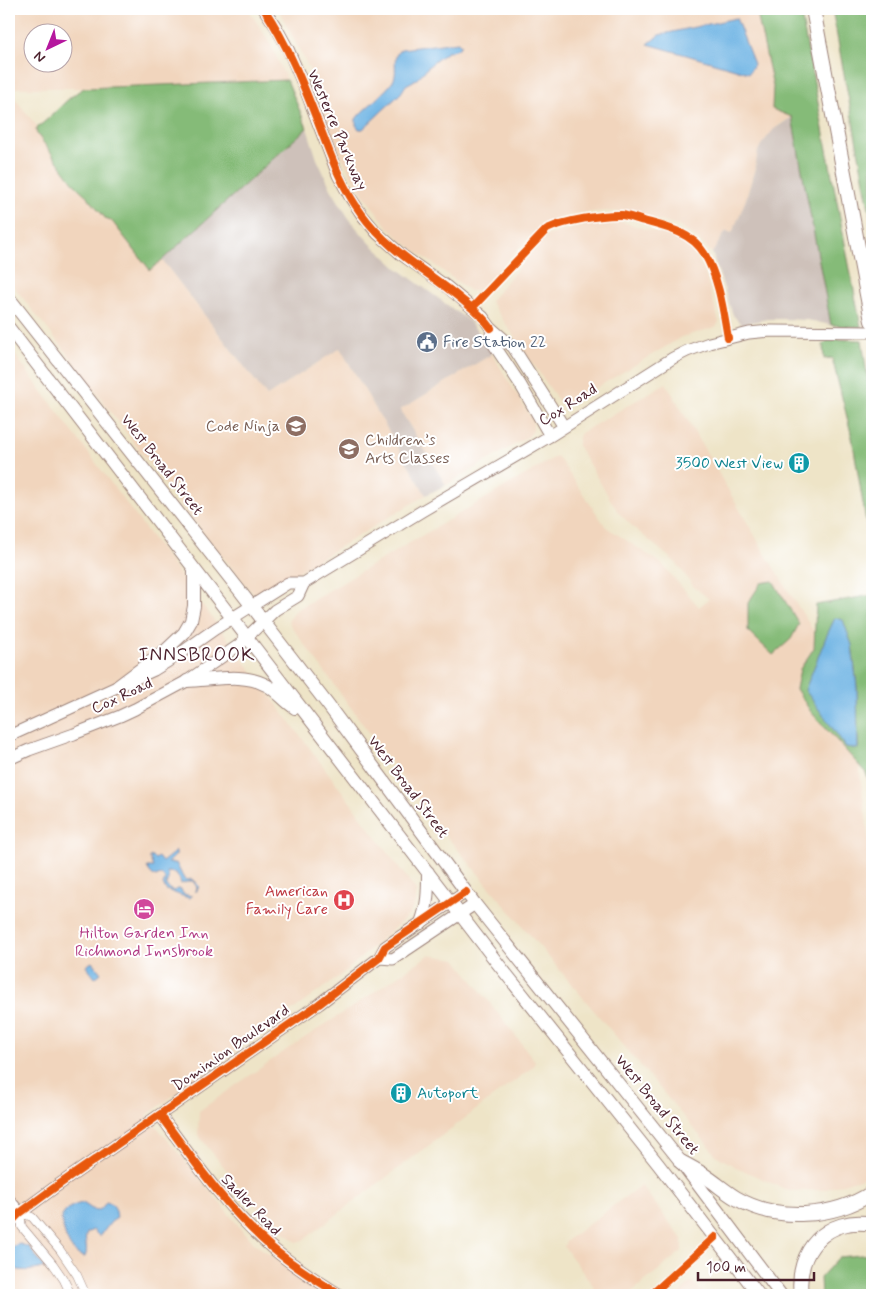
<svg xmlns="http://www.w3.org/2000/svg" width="881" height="1304" viewBox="0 0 881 1304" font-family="Mynerve,sans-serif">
  <rect width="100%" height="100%" fill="#fff"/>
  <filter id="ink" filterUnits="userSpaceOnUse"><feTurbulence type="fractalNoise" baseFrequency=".02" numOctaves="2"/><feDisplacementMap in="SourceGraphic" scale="10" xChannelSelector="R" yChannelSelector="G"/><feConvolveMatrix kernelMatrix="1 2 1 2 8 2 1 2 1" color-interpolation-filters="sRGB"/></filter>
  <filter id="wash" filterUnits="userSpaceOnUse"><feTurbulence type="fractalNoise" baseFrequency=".0096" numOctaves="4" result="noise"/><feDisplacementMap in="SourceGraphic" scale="20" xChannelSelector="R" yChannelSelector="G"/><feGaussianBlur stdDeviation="1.12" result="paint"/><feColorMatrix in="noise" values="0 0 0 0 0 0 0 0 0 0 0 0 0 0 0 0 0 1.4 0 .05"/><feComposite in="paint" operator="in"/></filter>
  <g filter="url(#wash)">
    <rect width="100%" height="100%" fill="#eee4c7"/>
    <path fill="#f1d5bd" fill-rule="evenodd" d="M9,9H248L269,41L287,80L84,88H9ZM32,32H62V62H32Z
      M278,9H756L773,86L772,108L792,117L780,124L769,135L761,145L758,151L755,167L746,199L736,224L732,233L726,231L712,253L699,240L678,226L636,214L626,212L605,211L582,213L560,218L542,227L528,238L480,289L476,291H470L401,240L387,226L363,194L352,177L337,146L324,114L315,80Z
      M9,91L150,269L162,260L267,396L340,348L426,495L263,593L256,594L250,590L166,486L63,348L9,281Z
      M616,220L680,239L689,247L697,258L704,270L719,322L716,327L682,337L574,401L565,403H560L490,301L546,236L599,221Z
      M9,347L416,890V902L408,916L340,976L147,1115L252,1242L326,1295H9Z
      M492,354L531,418L533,424V430L529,436L446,485L400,410Z
      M666,383L766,555L849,688L872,864V1171L866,1177L823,1190L789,1191L736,1167L717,1156L437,825L291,626L288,621L296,610L557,456L606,527L661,563L699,607L709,599L693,586L677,564L668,556L633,527L618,512L578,446V439L581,433Z
      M429,955L456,959L535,1061L533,1067L303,1240L296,1242L264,1216L198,1135L199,1111L292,1046L355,1005Z
      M641,1185L682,1239V1251L628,1295H590L589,1294L594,1287L564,1247L566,1241Z
      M692,1281L705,1295H677Z"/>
    <path fill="#cec1ba" d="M792,117L831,325L807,320L782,319H768L741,324L733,315L712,253L726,231L732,233L736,224L746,199L755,168L758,151L761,145L774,129Z
      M307,128L317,159L331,189L348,217L359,231L371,244L397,268L469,321L478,332L492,354L400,410L446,485L426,495L340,348L267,396L162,260Z"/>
    <path fill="#85bb78" stroke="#686d52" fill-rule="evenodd" d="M756,9H800L861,327L831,325L792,117L772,109L773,86Z
      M832,9H872V225Z
      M287,80L307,128L162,260L150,270L111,220L105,218L88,197L76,186L37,134L36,130L38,127C54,115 66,98 84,88Z
      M829,339L862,340L872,410V569L866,522L852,437L832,358L824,359L823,345Z
      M773,581L799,624L791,639L773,655L748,631V603L761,583Z
      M872,595V791L866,773L811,712L796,689L800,669L814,648L816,605ZM852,645L857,687L858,749Z
      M872,1254V1295H821L820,1278L839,1257Z"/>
    <path fill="#6eb4e4" stroke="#5c6a88" d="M736,18L754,64L749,73L648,44L659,35Z
      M458,42L461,45L458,49L447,52L430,65L417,79L406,85L401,93L363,129H359L356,125V119L360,114C367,107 391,87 394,79C398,70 391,56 401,49Z
      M835,618L843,620L852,645L857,687L858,749L846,747L805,690L826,637Z
      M176,851V855L168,863H176L184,879L187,880L192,879L199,886L197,891H194L196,890L197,887L193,881H190L181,884L180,880L176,873L167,872V874L169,876L166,885L169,889L174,891L178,889H181L183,894L192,896L190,898C183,897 173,892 166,890L163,885L165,879L163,876L160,875L156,877C152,875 149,872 147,867H153L150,859V856L155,859L158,857L162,862Z
      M92,962L101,973L95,978L86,966Z
      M106,1202C115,1203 116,1210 117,1218L111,1222L101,1235L99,1236L93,1230L87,1233C83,1241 89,1249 85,1257C68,1254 64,1232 61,1218C67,1208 72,1205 83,1203L92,1209L99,1210L102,1208Z
      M20,1244L29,1247L44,1267C33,1272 20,1271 9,1268V1248L16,1245Z"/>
  </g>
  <g filter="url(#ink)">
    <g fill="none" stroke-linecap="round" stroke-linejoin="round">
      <g stroke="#9c8279" stroke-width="9">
        <path id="street" d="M472,308L547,229C564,221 603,214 622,215C629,216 637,219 644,221C666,227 691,232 704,253C719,278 723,309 728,338
          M71,1295L64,1280L53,1264L22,1227L20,1213L32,1217L60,1250L77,1275L86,1295
          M651,1295L715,1237"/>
      </g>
      <g stroke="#9c8279" stroke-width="13">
        <path id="secondary" d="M264,9L276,27L288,49L304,86L338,175L350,197L362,215L377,233L402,255L446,286L483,317L491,328L513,347L564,427
          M491,328L492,342L520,384L550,436
          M9,736L154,670L178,655L215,629L288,583H304
          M9,759L29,750L74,734L120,716L135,709L187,681L239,645L275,610L298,596L304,583L422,511L550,436L673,358L687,351L709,343L749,333L771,331L872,332
          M379,958L393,959L475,904
          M160,1115C194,1161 227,1209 271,1247C292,1265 316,1280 340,1295
          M9,1200L20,1213
          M9,1224L20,1213L54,1188L319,1004L379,958L385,947L466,892"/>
      </g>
      <g stroke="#9c8279" stroke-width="14">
        <path id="primary" d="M9,298L240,591L328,705L475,904L681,1162L781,1295
          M9,328L499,965L658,1164L759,1295
          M187,681C214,680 244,672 268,686C278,692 285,702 295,708
          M118,686L166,650L184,633L191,621L194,606V569
          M421,923C428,904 428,893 428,872"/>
      </g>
      <g stroke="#9c8279" stroke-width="16">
        <path id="highway" d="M813,9L872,321
          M681,1162C690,1167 700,1172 708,1178C717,1184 726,1192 736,1198C777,1222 833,1218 872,1193
          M801,1295C795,1251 827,1216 872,1224"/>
      </g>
      <use href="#street" stroke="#fff" stroke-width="8"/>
      <use href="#secondary" stroke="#fff" stroke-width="11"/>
      <use href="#primary" stroke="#fff" stroke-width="12"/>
      <use href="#highway" stroke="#fff" stroke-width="14"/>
      <g stroke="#fff" stroke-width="11">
        <path id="cycleway" d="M264,9C288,45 303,84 319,125C331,156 341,186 361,213C387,250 427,271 461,299C472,308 483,316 491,328
          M472,308L547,229C564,221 603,214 622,215C629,216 637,219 644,221C666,227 691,232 704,253C719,278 723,309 728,338
          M160,1115C194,1161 227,1209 271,1247C292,1265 316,1280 340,1295
          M9,1224L20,1213L54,1188L319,1004L379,958L385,947L466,892
          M651,1295L715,1237"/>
      </g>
      <use href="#cycleway" stroke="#e8590c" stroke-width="8"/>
    </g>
  </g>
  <defs>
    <g id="civic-disc" transform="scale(1.125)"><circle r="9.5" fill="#5c6f8a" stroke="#fff"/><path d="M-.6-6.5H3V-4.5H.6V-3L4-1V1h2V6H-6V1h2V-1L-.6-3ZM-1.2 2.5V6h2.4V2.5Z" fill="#fff"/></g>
    <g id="school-disc" transform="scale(1.125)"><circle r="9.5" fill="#8d6e63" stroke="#fff"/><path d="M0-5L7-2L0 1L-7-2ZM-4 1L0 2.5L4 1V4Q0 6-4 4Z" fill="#fff"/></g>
    <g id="building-disc" transform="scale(1.125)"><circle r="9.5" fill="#0f9aa8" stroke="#fff"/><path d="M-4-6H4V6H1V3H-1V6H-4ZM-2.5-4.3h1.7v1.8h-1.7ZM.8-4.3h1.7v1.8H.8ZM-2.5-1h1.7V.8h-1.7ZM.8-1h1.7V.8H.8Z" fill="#fff"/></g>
    <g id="hospital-disc" transform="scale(1.125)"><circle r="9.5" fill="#e0444e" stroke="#fff"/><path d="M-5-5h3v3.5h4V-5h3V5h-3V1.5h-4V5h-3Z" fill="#fff"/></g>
    <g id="hotel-disc" transform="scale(1.125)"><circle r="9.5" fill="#d1479c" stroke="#fff"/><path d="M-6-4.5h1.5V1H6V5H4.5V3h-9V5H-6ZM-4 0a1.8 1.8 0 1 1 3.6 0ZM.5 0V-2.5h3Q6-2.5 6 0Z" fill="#fff"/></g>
  </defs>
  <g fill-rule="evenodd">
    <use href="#civic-disc" x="427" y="342"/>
    <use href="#school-disc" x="296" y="426"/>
    <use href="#school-disc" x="349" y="449"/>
    <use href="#building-disc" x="799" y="463"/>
    <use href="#hospital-disc" x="344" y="900"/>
    <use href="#hotel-disc" x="144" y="909"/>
    <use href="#building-disc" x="401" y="1093"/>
  </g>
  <g text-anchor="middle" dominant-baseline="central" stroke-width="4" stroke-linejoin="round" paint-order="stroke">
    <g font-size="16" fill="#4a1f2b" stroke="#fff">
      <text transform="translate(337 130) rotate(67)">Westerre Parkway</text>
      <text transform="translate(568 405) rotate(-32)">Cox Road</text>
      <text transform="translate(162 465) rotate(52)">West Broad Street</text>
      <text transform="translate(122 696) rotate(-25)">Cox Road</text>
      <text transform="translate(408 787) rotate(53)">West Broad Street</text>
      <text transform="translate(231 1048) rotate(-35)">Dominion Boulevard</text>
      <text transform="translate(657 1105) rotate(51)">West Broad Street</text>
      <text transform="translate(251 1205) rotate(46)">Sadler Road</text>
    </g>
    <g font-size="16" fill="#4e5e75" stroke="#fff" text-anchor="start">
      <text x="443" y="342">Fire Station 22</text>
    </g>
    <g font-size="16" fill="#785e54" stroke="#fff" text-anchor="end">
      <text x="280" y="426">Code Ninja</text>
      <text x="365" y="440" text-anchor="start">Children’s<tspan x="365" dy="18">Arts Classes</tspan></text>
    </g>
    <g font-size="16" fill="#0d838f" stroke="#fff" text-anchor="end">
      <text x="783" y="463">3500 West View</text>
      <text x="417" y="1093" text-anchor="start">Autoport</text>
    </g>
    <g font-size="16" fill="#be3a42" stroke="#fff" text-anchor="end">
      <text x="328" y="891">American<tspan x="328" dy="18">Family Care</tspan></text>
    </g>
    <g font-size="16" fill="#b23c85" stroke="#fff">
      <text x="144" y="933">Hilton Garden Inn<tspan x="144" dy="18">Richmond Innsbrook</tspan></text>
    </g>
    <g font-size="19" letter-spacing="1" fill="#4a1f2b" stroke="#fff">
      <text x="197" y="655">INNSBROOK</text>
    </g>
  </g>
  <rect width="881" height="1304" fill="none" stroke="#fff" stroke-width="30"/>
  <g transform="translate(48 48) rotate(223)"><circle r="24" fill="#ffffff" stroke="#b7a5aa"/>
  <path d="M0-4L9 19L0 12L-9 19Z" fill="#b5179e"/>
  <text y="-8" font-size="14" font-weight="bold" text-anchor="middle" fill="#4a1f2b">N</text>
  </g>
  <path d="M698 1272v8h116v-8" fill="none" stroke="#4a1f2b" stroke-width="2.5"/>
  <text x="706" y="1272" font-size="15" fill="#4a1f2b" stroke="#ffffff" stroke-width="4" paint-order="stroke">100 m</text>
</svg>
